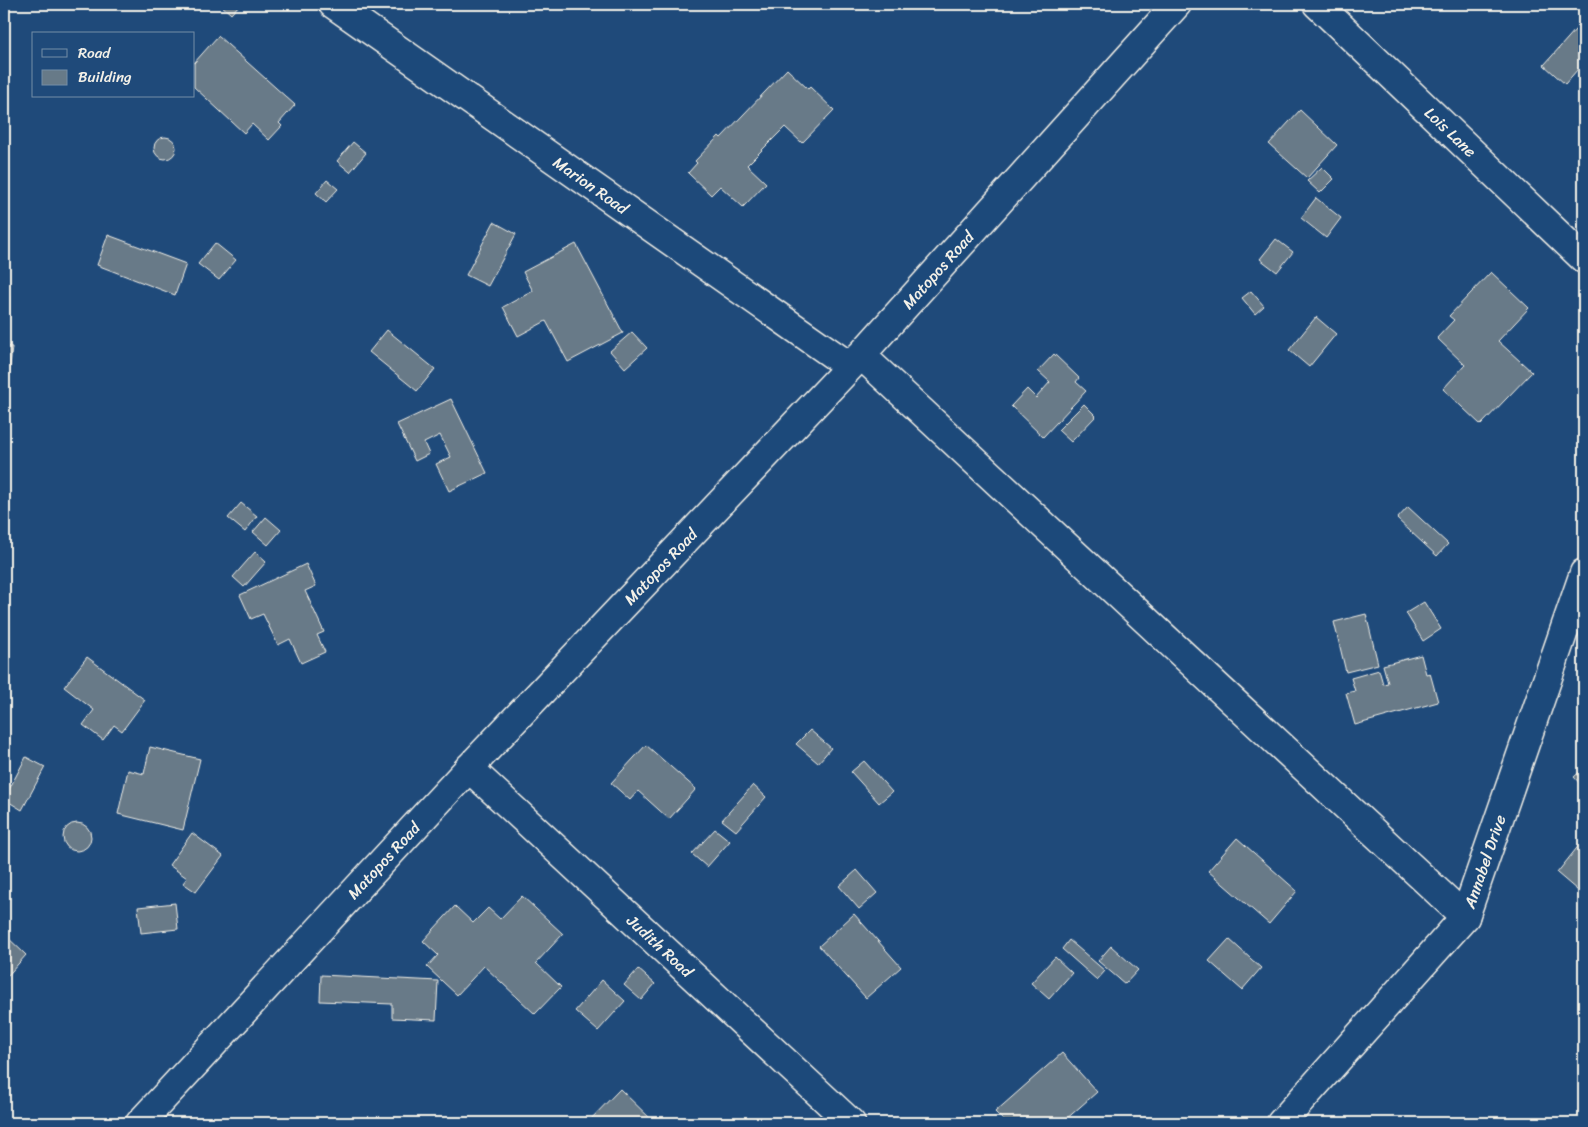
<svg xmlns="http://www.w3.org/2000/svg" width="1588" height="1127" viewBox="0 0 1588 1127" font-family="Sriracha,sans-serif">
  <rect width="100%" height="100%" fill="#1f4a7a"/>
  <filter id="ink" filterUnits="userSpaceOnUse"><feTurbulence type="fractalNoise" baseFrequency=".02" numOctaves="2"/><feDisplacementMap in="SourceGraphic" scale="10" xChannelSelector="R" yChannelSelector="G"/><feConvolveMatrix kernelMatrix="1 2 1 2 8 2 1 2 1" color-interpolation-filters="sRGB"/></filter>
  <g filter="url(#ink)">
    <path fill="#677a88" stroke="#f4f1e8" d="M220,4H240L231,14Z
      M1584,20V62L1565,84L1544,65Z
      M218,36L295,105L279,123L282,126L269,140L252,124L244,133L194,87V63Z
      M787,69L808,89L810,87L834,110L802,143L785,127L747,165L766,183L743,207L720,186L711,195L688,173L697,163L695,161L719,136L721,138Z
      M1300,110L1337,145L1307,178L1269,144Z
      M154 148a11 11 0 1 1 22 0a11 11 0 1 1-22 0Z
      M353,142L366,153L350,172L337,161Z
      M1322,167L1334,179L1320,193L1307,181Z
      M327,180L338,189L326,202L316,193Z
      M1316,198L1341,218L1326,238L1301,218Z
      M494,222L516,234L488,286L466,275Z
      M108,235L186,264L175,295L97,265Z
      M1276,239L1293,252L1277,272L1260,259Z
      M215,243L236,260L219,280L198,264Z
      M576,244L623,333L568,362L546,321L518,336L503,307L533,291L523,272Z
      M1491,272L1529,308L1498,341L1532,372L1481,425L1443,389L1465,365L1437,338L1454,320L1449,316Z
      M1251,291L1264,306L1255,314L1242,298Z
      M4,296H9V316H4Z
      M1316,317L1336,334L1309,367L1289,350Z
      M387,330L435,369L417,391L369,352Z
      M632,332L647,348L625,368L610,351Z
      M4,346L12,347L8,386H4Z
      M1054,354L1079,378L1076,382L1086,391L1043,437L1011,406L1027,389L1036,398L1050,382L1038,371Z
      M451,399L487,473L449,491L436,464L451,457L440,435L424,443L429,454L415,461L397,424Z
      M1084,404L1096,416L1071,442L1058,430Z
      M241,503L257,516L245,532L228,518Z
      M1408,507L1448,544L1437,556L1397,519Z
      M266,517L281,530L268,545L253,532Z
      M255,552L266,562L244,587L233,577Z
      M306,564L316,586L305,591L324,632L317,635L325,652L301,663L290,639L278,645L263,614L251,619L240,595Z
      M1424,602L1441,629L1423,641L1406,613Z
      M1366,614L1378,664L1346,672L1334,622Z
      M1421,655L1426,674L1430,673L1438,702L1355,725L1346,693L1355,691L1351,678L1379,670L1383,684L1388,683L1383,665Z
      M87,657L145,700L122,731L114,725L103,740L83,725L94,710L64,687Z
      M810,730L831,748L818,763L796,744Z
      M646,745L696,789L669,819L638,791L630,800L611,783Z
      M150,747L200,759L183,830L118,814L128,770L144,774Z
      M26,757L45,767L22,810L4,799Z
      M864,761L892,792L879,803L851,772Z
      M1584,768V788L1574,777Z
      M753,785L766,797L736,831L722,820Z
      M63 837a14 14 0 1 1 28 0a14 14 0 1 1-28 0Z
      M715,829L730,841L707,867L692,854Z
      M192,833L223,856L196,892L183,883L187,878L169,865Z
      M1237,838L1297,891L1269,924L1208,871Z
      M1584,839V896L1557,873Z
      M857,870L877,893L859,909L839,886Z
      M522,896L563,934L536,963L561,987L535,1014L484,966L457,995L427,967L438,955L423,941L455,906L473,923L488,908L500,919Z
      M175,903L178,929L141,933L138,907Z
      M854,914L901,967L866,998L819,946Z
      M4,934L26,955L4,980Z
      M1229,939L1261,968L1242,990L1209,961Z
      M1069,940L1105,971L1097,980L1062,949Z
      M1111,946L1138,970L1125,984L1098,961Z
      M1055,957L1072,973L1049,999L1031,983Z
      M638,969L655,984L641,1000L624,985Z
      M321,975L438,981L436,1020L392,1018V1004L320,1001Z
      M602,980L625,1001L598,1031L575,1011Z
      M1062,1053L1097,1092L1064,1121L1066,1123H1006L995,1112Z
      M620,1089L655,1123H587Z"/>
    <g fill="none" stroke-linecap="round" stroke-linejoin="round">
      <g stroke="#f4f1e8" stroke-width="31">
        <g id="minor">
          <path id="s1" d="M333,4L849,366"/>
          <path id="s2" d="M1317,4L1584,259"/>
          <path d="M861,355L1465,917"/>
          <path id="s3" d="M469,768L851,1123"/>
          <path id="s4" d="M1281,1123L1465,917L1584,573"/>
        </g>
      </g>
      <g stroke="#f4f1e8" stroke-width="31">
        <g id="major">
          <path id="s5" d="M140,1123L469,768L861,355L1177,4"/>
        </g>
      </g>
      <use href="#minor" stroke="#1f4a7a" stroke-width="28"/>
      <use href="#major" stroke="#1f4a7a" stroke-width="28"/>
    </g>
  </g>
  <g text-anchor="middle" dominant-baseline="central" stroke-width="4" stroke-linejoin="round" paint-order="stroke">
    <g font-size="16" fill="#f4f1e8" stroke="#1f4a7a">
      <text stroke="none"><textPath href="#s2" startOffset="185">Lois Lane</textPath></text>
      <text stroke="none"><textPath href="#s1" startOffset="315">Marion Road</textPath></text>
      <text stroke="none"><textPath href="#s5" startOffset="1168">Matopos Road</textPath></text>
      <text stroke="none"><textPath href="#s5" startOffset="762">Matopos Road</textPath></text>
      <text stroke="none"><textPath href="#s5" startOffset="358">Matopos Road</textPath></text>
      <text stroke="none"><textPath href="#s4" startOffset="335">Annabel Drive</textPath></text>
      <text stroke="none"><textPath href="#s3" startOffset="261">Judith Road</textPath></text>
    </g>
  </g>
  <rect width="1588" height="1127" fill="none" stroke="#1f4a7a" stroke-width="20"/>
  <rect x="10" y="10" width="1568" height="1107" fill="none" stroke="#f4f1e8" stroke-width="2" filter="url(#ink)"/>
  <rect x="32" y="32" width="162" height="65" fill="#1f4a7a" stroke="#748da6"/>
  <rect x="42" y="49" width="25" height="8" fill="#1f4a7a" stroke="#748da6"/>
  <text x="78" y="58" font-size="15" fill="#f4f1e8">Road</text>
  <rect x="42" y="70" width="25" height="15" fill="#677a88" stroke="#748da6"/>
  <text x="78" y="82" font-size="15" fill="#f4f1e8">Building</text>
</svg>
